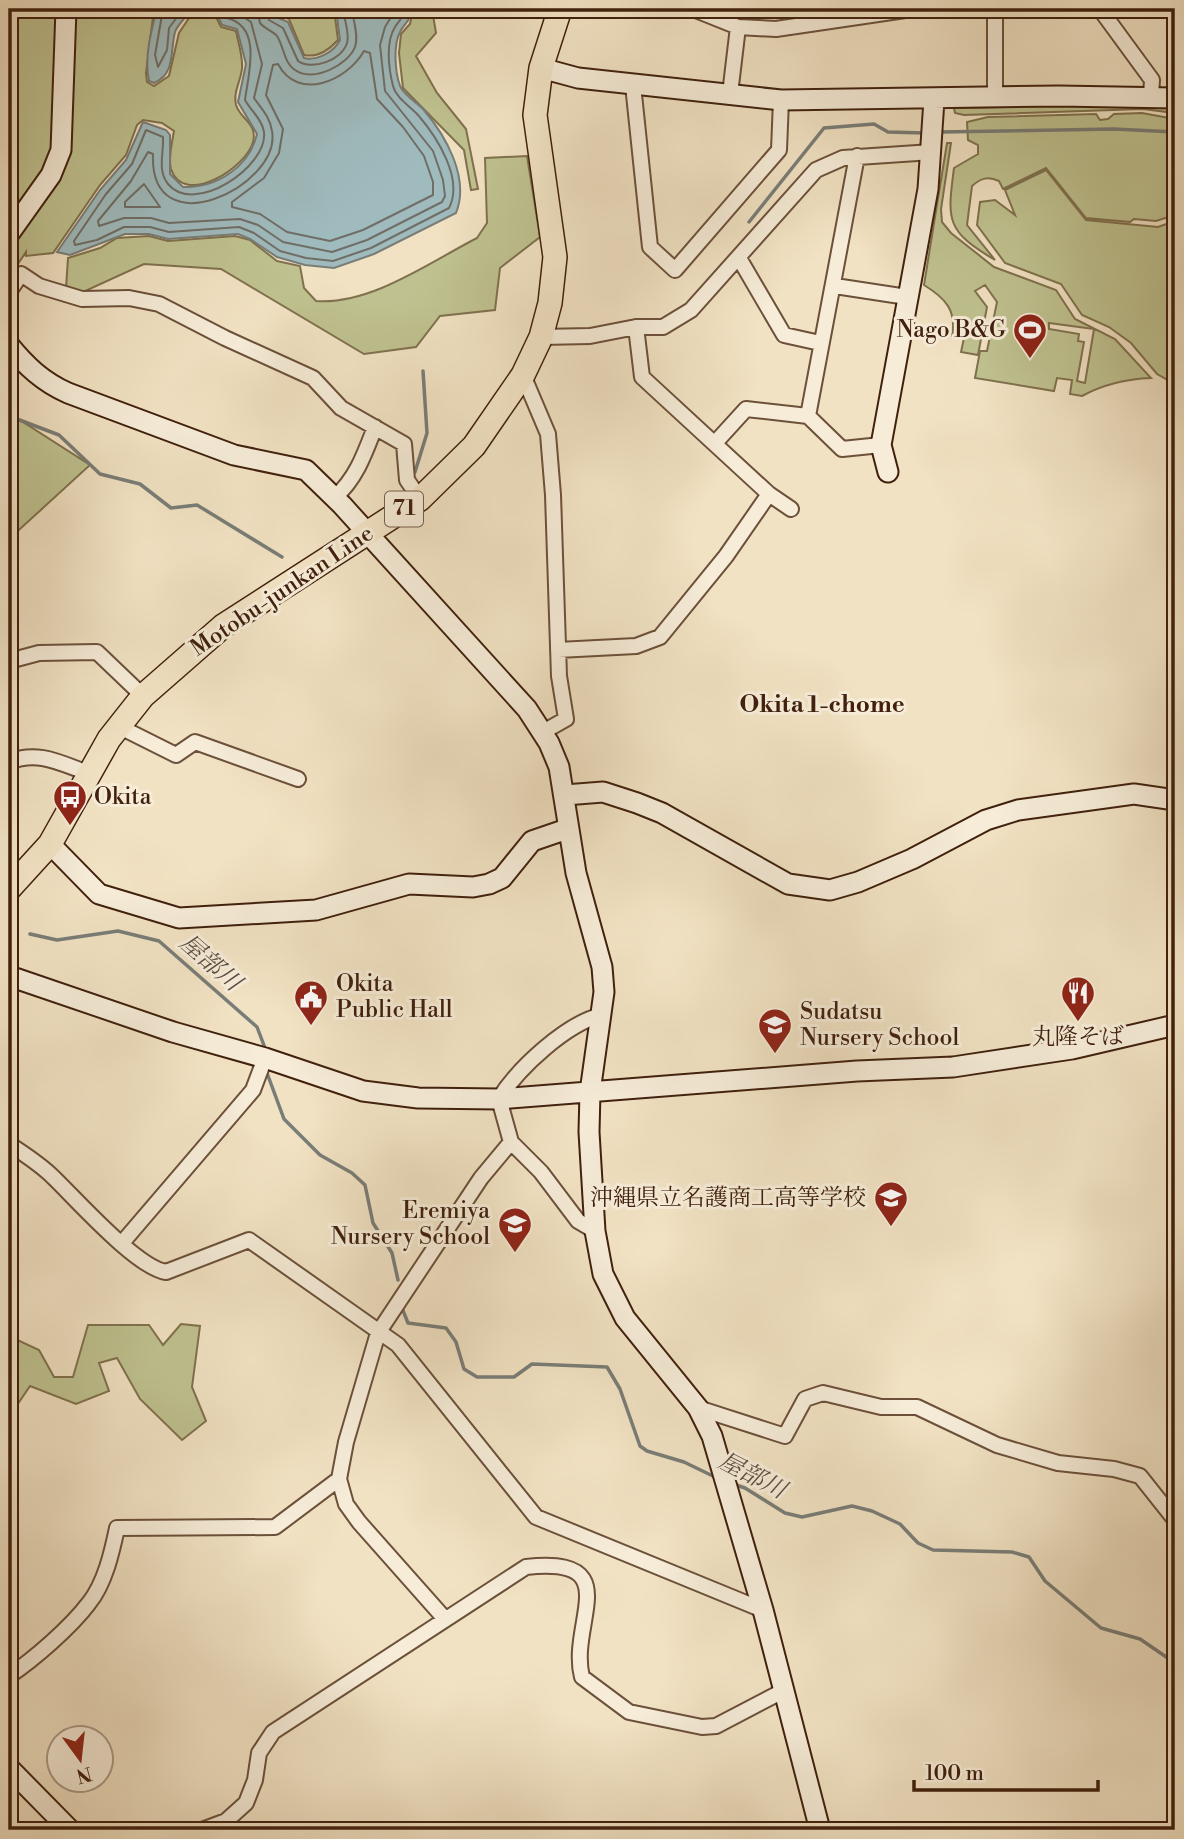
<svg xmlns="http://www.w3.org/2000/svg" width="1184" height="1839" viewBox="0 0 1184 1839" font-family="'Libre Bodoni','Noto Serif JP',serif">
  <rect width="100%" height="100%" fill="#f1e2c3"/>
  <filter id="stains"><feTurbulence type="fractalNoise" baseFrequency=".00286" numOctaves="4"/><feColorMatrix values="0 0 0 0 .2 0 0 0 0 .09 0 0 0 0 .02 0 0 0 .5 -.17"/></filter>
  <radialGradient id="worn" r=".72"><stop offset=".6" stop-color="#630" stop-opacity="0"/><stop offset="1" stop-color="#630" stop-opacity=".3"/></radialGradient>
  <path fill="#bfc290" stroke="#80714e" stroke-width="2" fill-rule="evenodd" d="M9,9H154L146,73L147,82L154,86L169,76L179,33L195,9H212L221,27L236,31C238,42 243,57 242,68C241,81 233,91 236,105C240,119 258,123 253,142C247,167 184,208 171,169C168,159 172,142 174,131L162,123L143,120L137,125L126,155L100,185L53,253L26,256V252L9,277Z
    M275,9H334L338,40C329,50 318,58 304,55L289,19L276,14Z
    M413,9H432L436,33L416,56L437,93L466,129L478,189L471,190L464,150L403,88L399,53L401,34L410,24Z
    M480,9H520L519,12L483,17Z
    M1098,105L1175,106V113L1143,109L964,115L955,113L954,108Z
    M1142,113L1175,119V215L1156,221L1134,219L1130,222L1086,218L1046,168L1003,189L999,181C988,176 981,178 972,186L967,225L995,260C946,231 947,221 954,168L978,154V145L968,140L967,122L988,117L1096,114L1100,120L1108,119L1114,114Z
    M947,143H951L941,209L942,222L951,233L994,267L1056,290L1075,319L1115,339L1151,378C1126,379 1104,384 1082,396L1070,394L1072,380L1057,378L1054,391L975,378L980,351H987L997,302L985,285L975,291L987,307L978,355L961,352L964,338L952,336C957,310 945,298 924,285ZM1049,323L1094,329L1085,383L1077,381L1084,342L1078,341L1079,334L1049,329Z
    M527,156L540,237L500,268L495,310L440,316L416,347L364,354L221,269L144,264L81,293L66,288L68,258L100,248L117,238L149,236L168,241L235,236L250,240L277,261L300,266L304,288L316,301C371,305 430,262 477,238L487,223L485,158Z
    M1046,170L1086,220L1158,227L1175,221V372L1166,379L1157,374L1131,343L1109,327L1082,315L1061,284L1005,263L977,225L980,202L995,200L1015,215L1005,190Z
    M9,413L90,465L9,539Z
    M181,1324L200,1326L192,1387L206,1421L182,1440L140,1399L117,1358L99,1363L109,1391L76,1404L30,1386L9,1417V1336L39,1350L54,1377H73L88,1325H149L163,1345Z"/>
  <path fill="#9fbbbe" stroke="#797d77" stroke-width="2" d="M157,9H192C187,16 177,25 175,32C170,50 176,74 154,83L149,81C144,58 151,31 157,9Z
    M214,9H272L274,16L288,22L304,58C317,61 334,52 340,40L336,9H411C411,21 405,22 400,32C393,45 395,72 400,86C404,95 416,102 423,109C446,136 470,178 456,213L374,254L334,268L305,265L277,257L250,239L238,234L168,239L149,234H125L70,255L57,252L100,190L126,160L143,122L166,130L170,135V174L183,187C217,188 249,167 257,134L238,102L246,64L237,29L222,25Z"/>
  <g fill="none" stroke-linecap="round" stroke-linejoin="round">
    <path stroke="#706e66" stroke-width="2" d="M163,9L155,55L158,67L167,50L169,28L183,9
      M221,9L227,18C263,27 248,75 245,100C251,111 262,119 264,132C268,167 194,216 168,184C157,170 164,153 163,137L146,130L132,164L106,194L74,241L75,245L97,240L124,227H150L169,232L239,227L254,233L280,251L306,258L333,261L371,248L449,208C464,179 437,137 418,115C410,106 396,98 393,86C389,70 385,43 395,27C399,20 404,18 405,9
      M231,9L251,22L262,64L254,98C261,108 270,117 272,131C282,186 149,249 153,154L148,152L131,181L98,221L99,226L124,218H151L169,223L240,219L258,225L283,242L332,252L367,240L442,202L445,196L443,180L433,151L385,91L380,45L385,27L396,9
      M257,9L260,23C265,29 273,31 277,36C284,47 284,63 295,70C313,83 348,65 355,47C359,36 353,20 352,9
      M266,9L269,20L283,28L298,61C312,71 342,60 347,43C350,34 344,19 343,9
      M364,51L370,53L377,99L403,127L424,156L433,182V195L363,230L330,241L287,232L260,214L232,207V202L264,178L279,153L283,129L266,95L273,65L278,64C298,102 347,81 364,51Z
      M144,184L160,207H125V202Z"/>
    <path stroke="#797d77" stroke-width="3.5" d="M940,132L1114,129L1175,132
      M749,222L824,128L874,124L888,132L925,133
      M9,416L59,435L100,474L140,484L171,508L197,505L282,557
      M415,472L427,433L423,371
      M30,934L57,940L118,931L159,941L257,1027L265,1048
      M267,1073L284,1119L320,1155L352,1173L365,1185L373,1223L392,1253L398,1280
      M402,1308L408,1323L446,1328L456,1342L464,1369L477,1377H514L532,1364L607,1367L620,1389L640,1446L647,1451L684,1462L719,1479
      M733,1484L745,1488L785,1513L802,1517L852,1506L872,1511L900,1524L918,1543L933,1550L1012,1552L1029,1557L1045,1581L1101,1628L1140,1639L1175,1663"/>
    <g stroke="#6c503a" stroke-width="18">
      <path id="street" d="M693,9L738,27L776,29L912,9
        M1100,9L1152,80L1151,96
        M633,85L650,247L675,270L779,150L781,100
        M730,94L738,27
        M995,97V9
        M739,258L784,335L820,343
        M835,286L907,297
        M9,292L21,274L39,286L82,299L129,298L159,304L225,338L313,378L341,408L404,444L407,480L420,499
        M636,327L642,377L769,494L791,509
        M541,337L590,336L636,327H663L691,310L816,170L843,158L932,152
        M523,375L548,434L553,495L559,676L566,719L543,732
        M808,416L857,156
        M715,443L746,409L808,416L842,449L881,445
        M335,497C356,479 365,453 375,427
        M558,650L636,646L660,637L726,556L769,494
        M9,661L39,653L97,652L143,696
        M118,726L176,755L195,742L298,779
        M9,762C38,750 60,763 88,773
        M9,1144C24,1154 40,1164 53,1177C76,1199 137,1268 166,1272L249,1240L398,1345L536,1517L763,1610
        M595,1231L578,1221L541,1172L511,1142L499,1099C518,1068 567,1023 602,1015
        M122,1243L253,1090L265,1058
        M698,1408L785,1436L805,1399L823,1393L881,1407H917L997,1445L1058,1463L1114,1469L1140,1476L1175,1520
        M445,1619L359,1522L346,1504L339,1479L346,1442L378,1333L481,1178L511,1142
        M9,1676C34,1659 70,1628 89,1603C105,1583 112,1552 117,1528L275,1527L339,1479
        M202,1830L226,1821L246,1803L255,1780L259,1753L273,1732L526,1567C628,1556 568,1623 582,1677L629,1712L702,1727L716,1726L783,1691"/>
    </g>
    <g stroke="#40200d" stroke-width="23">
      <path id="secondary" d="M541,68L578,78L781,100L1059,96L1175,98
        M9,234L51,175L61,150L66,9
        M9,345C26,366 43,382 68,393L234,455L306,470L342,505L527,709L549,743L559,767L576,873L602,967L604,992L590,1092L589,1132L595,1231L603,1274L625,1318L698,1408L712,1436L763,1610L820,1830
        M888,472L881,445L928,189L934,100
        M565,795L603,792L637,803L662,813L788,884L830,890L858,882L912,859L986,820L1018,810L1134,794L1175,800
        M50,844L99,894L179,918L316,910L409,884L473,887L489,884L502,878L532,841L567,829
        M9,976L173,1032L265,1058L363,1091L418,1098L499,1099L857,1071L953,1067L1072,1049L1175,1025
        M9,1768L70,1830"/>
    </g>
    <g stroke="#40200d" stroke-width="26">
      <path id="primary" d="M9,889L50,844L109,739L143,696L223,626L420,499L474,446L523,375L541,337L550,303L555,257L535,115L541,68L560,9"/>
    </g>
    <use href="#street" stroke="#f6ecd8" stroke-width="14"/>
    <use href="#secondary" stroke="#f6ecd8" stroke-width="19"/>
    <use href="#primary" stroke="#f1e2c3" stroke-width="23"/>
  </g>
  <defs>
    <g id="stadium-pin" transform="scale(1.75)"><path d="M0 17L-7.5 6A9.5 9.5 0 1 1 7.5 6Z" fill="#8f2418" stroke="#f6ecd8"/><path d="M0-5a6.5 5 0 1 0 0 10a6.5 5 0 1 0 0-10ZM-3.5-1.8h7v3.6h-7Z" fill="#fff"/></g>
    <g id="bus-pin" transform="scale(1.75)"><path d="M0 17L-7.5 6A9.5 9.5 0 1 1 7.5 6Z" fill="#8f2418" stroke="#f6ecd8"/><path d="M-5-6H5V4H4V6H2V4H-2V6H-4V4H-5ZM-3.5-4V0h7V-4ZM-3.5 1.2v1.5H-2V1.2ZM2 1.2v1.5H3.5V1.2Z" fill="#fff"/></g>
    <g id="restaurant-pin" transform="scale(1.75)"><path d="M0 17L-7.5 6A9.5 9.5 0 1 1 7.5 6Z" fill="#8f2418" stroke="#f6ecd8"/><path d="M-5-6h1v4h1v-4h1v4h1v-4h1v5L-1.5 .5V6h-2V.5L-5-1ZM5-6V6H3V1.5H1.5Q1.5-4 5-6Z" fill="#fff"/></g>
    <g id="civic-pin" transform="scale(1.75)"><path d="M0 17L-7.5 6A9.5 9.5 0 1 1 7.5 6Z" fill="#8f2418" stroke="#f6ecd8"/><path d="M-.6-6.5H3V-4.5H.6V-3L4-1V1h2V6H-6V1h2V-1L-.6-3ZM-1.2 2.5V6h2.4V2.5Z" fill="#fff"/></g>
    <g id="school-pin" transform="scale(1.75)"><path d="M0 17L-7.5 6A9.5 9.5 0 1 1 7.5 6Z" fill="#8f2418" stroke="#f6ecd8"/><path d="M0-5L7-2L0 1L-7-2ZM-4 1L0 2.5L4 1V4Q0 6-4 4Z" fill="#fff"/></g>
  </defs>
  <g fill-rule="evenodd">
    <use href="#stadium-pin" x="1030" y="330"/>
    <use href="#bus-pin" x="70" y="797"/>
    <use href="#restaurant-pin" x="1078" y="993"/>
    <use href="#civic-pin" x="311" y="997"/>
    <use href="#school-pin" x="775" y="1025"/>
    <use href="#school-pin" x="891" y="1198"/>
    <use href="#school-pin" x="515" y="1224"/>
  </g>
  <g text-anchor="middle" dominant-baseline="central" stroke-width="6" stroke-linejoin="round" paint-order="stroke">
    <rect fill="#f6ecd8" stroke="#775d4a" stroke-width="2" x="385" y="491.5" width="38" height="35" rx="5"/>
    <g font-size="21" font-weight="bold" fill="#40200d">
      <text x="404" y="509">71</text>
    </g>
    <g font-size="23" fill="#40200d" stroke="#f6ecd8" text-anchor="end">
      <text x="1006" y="330">Nago B&amp;G</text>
      <text x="94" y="797" text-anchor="start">Okita</text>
      <text x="336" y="984" text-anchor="start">Okita<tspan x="336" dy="26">Public Hall</tspan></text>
      <text x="800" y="1012" text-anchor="start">Sudatsu<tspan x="800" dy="26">Nursery School</tspan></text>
      <text x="1078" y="1037" text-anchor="middle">丸隆そば</text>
      <text x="866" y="1198">沖縄県立名護商工高等学校</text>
      <text x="490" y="1211">Eremiya<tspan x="490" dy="26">Nursery School</tspan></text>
    </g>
    <g font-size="23" fill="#40200d" stroke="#f6ecd8">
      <text transform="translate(282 591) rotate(-34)">Motobu-junkan Line</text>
    </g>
    <g font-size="24" font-weight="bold" fill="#40200d" stroke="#f6ecd8">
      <text x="822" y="705">Okita 1-chome</text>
    </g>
    <g font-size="24" font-style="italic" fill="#5c4e42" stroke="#f6ecd8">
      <text transform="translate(210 963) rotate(41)">屋部川</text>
      <text transform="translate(752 1476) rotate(27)">屋部川</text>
    </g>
  </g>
  <rect width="1184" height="1839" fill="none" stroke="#f1e2c3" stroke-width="35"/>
  <rect x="10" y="10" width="1163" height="1818" fill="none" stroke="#40200d" stroke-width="3.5"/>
  <rect x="18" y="18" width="1149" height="1804" fill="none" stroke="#40200d" stroke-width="2"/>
  <g transform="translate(80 1759) rotate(165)"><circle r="33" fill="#f6ecd8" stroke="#ad9a87" stroke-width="2"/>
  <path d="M0-5L12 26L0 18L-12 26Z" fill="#8f2418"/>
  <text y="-10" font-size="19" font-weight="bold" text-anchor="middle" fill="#40200d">N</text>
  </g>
  <path d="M914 1780v10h184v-10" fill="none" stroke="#40200d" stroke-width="3.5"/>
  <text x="925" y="1780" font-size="21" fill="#40200d" stroke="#f6ecd8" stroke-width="5" paint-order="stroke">100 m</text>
  <rect width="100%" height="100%" filter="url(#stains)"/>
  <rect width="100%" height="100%" fill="url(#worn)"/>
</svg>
